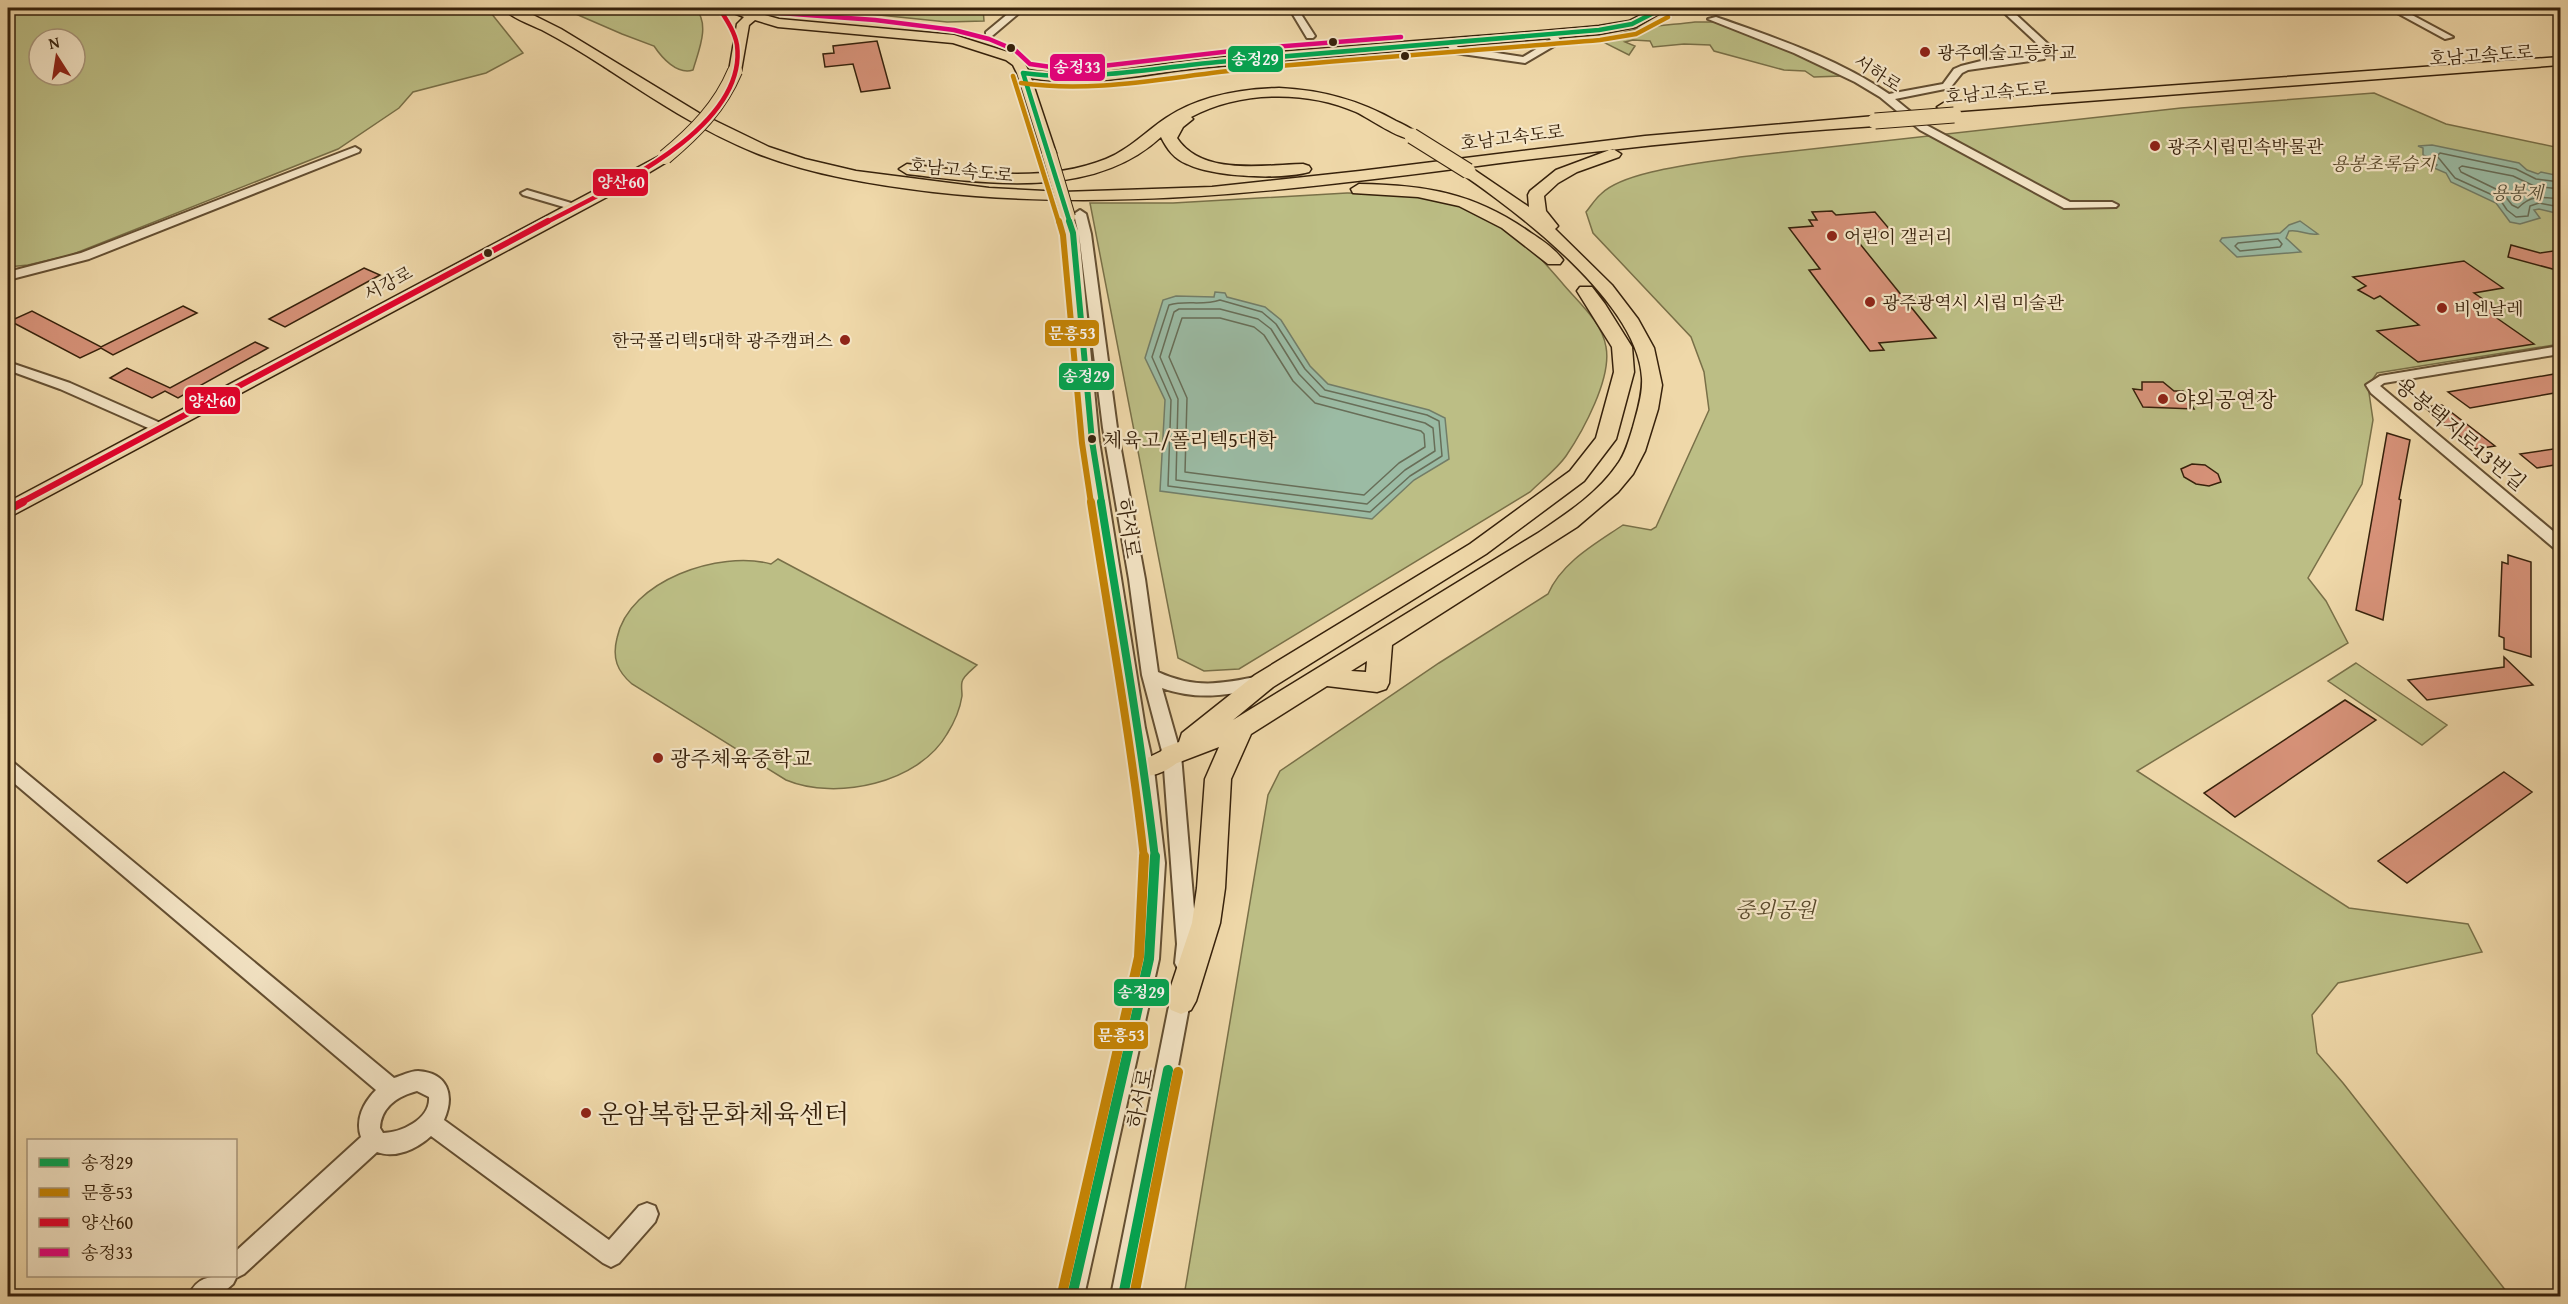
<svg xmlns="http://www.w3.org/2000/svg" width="2568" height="1304" viewBox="0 0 2568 1304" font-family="'Gentium Book Plus','Noto Serif KR',serif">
  <rect width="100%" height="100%" fill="#efd8a9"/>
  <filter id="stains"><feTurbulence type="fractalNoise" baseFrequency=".00333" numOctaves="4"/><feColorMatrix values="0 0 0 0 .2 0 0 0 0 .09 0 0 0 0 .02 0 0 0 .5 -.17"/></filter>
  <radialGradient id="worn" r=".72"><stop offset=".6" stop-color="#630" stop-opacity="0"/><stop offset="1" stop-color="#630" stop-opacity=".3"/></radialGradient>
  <path fill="#bcbe85" stroke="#797048" stroke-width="1.5" fill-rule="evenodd" d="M8,8H487L523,53L486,73L413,92L399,108L338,149L71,255L28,265L8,267ZM39,39H75V75H39Z
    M562,8H695C711,24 698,52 693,70C677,75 662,58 654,46L622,34Z
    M830,8H983L984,21L947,22L821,9Z
    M1695,22H1718L1820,63L1841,76L1814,77L1805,71L1784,70L1714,51L1710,45L1684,44L1653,47L1650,41L1633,40L1625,42L1635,46L1629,55L1603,42C1627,25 1667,26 1695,22Z
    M2374,93L2446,124L2560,148V344L2377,373L2368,386L2373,420L2362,484L2308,578L2326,601L2348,643L2137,771L2349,908L2468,924L2482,952L2338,983L2312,1015L2317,1053L2343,1083L2510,1296H1184L1268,795L1280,771L1439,663L1548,594C1562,562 1595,544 1623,525L1651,530L1656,527L1709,410L1704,372L1691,337L1593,233L1586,212C1591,206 1595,199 1601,194C1625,170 1706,163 1740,157L2181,108Z
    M1347,193C1395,194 1445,195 1489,217C1519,231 1542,260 1563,284C1579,303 1602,322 1606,347C1612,378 1583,431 1566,456C1557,469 1541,481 1530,492L1239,669L1204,671L1178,658L1090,203H1173Z
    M778,559L977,665C973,669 963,676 962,682C961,686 962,691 962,696C960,709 954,723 947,734C919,783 836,801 786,780L632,684C617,671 612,658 617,638C629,580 720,550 771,564Z
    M2356,663L2447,725L2422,745L2328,681Z"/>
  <path fill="#9bbba4" stroke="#737d67" stroke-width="1.5" d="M2432,145L2519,163L2527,170L2538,174L2541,172L2560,176V214L2539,209L2534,210L2540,218L2520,224L2510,222L2496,203L2451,182L2446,173L2434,168L2437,165L2426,159L2428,157L2423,155V148L2418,146Z
    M2300,221L2318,234C2307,236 2300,229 2289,231L2286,238L2301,252L2237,257L2220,241L2222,238L2280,233L2289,225Z
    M1215,292L1225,293L1227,297L1265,307L1281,320L1310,366L1328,384L1429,410L1445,418L1449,459L1414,480L1372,519L1160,491L1165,400L1145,358L1163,300L1176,296L1214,297Z"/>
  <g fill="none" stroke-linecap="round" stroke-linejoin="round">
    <path stroke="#686e58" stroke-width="1.5" d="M2560,182L2536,179L2516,169L2440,153L2437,156L2455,178L2499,198L2507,210L2516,217L2528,216L2530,206L2539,203L2560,207
      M2560,189L2534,186L2513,176L2462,166L2459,168L2461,172L2502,192L2512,205L2518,208C2532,194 2542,197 2560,199
      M2278,239L2282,244L2280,247L2240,251L2235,246L2238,243Z
      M1220,300L1262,312L1276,324L1305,369L1325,390L1427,415L1439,421L1442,456L1410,476L1370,512L1168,486L1171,400L1152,357L1169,305C1186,300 1203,306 1220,300Z
      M1179,309H1220L1258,319L1271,329L1299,374L1320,396L1425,423L1433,428L1435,451L1405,470L1367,504L1176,480L1178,399L1160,357L1174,312Z
      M1182,318H1220L1254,327L1264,335L1293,381L1315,403L1421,431L1424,434L1425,447L1399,463L1364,495L1185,472L1187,398L1169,357Z"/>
  </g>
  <path fill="#d79279" stroke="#36210b" stroke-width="1.5" d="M877,41L890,88L861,92L853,64L825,67L823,54L834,53L833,46Z
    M1832,211L1836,215L1875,212L1891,231L1852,234L1936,338L1879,343L1884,350L1870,351L1809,270L1820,269L1789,228L1813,226L1809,220H1817L1812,212Z
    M2511,245L2540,253L2560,250V271L2508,257Z
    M2464,261L2503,288L2474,293L2502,312L2491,314L2534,344L2418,362L2377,331L2419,325L2380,296L2374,299L2358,290L2366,286L2353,277Z
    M364,268L380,275L285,327L269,319Z
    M183,306L197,313L113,355L101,348L80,358L10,321L32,311L101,347Z
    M255,342L268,348L178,398L165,391L152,398L110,378L127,368L170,388Z
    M2560,373V392L2470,408L2448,392Z
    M2142,382H2163L2174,391H2183L2194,409L2143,407L2133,389L2142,390Z
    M2442,405L2495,446L2476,449L2424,407Z
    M2387,433L2410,440L2399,499L2401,500L2383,620L2356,610Z
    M2560,448V464L2537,468L2520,454Z
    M2192,464L2205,465L2218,474L2221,482L2209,486L2196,484L2184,477L2181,469Z
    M2508,555L2531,562V657L2504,649V638L2499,636L2502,562L2508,564Z
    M2504,657L2533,685L2427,700L2408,680L2504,667Z
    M2345,700L2376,720L2235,817L2204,793Z
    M2504,772L2532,792L2407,883L2378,861Z"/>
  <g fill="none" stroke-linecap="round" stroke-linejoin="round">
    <g stroke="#644f32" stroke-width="4">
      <path id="minor" d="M1015,8H1025L992,36H986V32Z
        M1289,8H1297L1315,36L1313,38H1307Z
        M1999,8H2009L2049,45L2051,47L2044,59L1968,70L1962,73L1950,88L1895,99L1928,126L2070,202H2112L2118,205L2116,207L2064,208L1920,130L1880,97L1855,82L1794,53L1708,19L1716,17C1775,38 1837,58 1889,94L1943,84L1954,69L1961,66L1985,60L2036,55L2041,47Z
        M2388,8H2399L2453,37L2445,39Z
        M1549,33H1555L1561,41L1559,43L1525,63L1455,53L1445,44L1450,41L1458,47L1523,57L1551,40L1547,35Z
        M355,147L360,150L359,152L89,259L8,280V272L81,253Z
        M527,190L578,205L580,207L574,210L523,195L521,193Z
        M1080,210L1086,214L1091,234L1117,428L1145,579L1158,672C1195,689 1221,684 1260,676L1266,678L1268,682L1266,686L1260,688C1225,696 1196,700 1162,688L1181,755L1197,944L1192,969L1185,972L1178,969L1175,963L1177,944L1163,755L1142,675L1129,579L1103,428L1079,234L1099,441L1145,728L1154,769L1165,863L1159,959L1084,1296H1060L1139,959L1147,863L1136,769L1127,728L1085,441L1067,233L1062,217L1064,215H1072L1078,231L1074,214Z
        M2560,346V354L2384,383L2380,386L2560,537V550L2555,549L2371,393L2366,385L2380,376Z
        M8,362L70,383L165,425L167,428L160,432L155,431L60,389L8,370Z
        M8,761L14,763L394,1078C401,1076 410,1071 418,1071C448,1073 455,1095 444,1120L609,1240L639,1206L647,1203L655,1206L658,1214L655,1222L619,1263L611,1267L603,1263L431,1136C417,1149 395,1159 377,1152L244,1274L236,1278L233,1284L219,1296H189C197,1274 215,1276 236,1276V1251L361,1137C355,1120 363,1103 376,1090L8,778ZM417,1091L429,1097C431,1119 401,1133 383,1133L380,1128C381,1107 398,1096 417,1091Z
        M1182,982L1189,985L1192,991L1135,1296H1111L1172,991L1175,985Z"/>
    </g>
    <g stroke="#36210b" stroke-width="3">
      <path id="major" d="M721,8H738L751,11L758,8L764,11L761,14L779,19L954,35L1014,54L1023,60L1028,70C1088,81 1145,65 1204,59C1336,46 1468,38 1599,26L1629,21L1655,8H1669L1636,27L1599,34C1469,45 1338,55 1208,67C1149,72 1091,89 1031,78L1056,153L1049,157L1042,153L1017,73L1013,65L1006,60L953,43L778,27L755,20L749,25L741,71L735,75L729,71L737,24L744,17Z
        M665,153L670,154L672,157L670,160L620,190L15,514L8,516V502Z
        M1172,746L1180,749L1183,755C1176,768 1151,780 1137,775L1134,769L1137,763Z"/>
    </g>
    <g stroke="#36210b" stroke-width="3">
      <path id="highway" d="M502,8H519L561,29L699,113L769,147L805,159L856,171L989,188L1063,192L1212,187L1360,171L1645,136L1875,116L1883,121L1875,126C1740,135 1605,149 1470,167L1529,207L1528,195L1530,191L1556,170L1607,151L1613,149L1621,154L1619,157L1577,172L1558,183L1544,196L1546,211L1558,226L1555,229L1612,285L1638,319L1654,348L1662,385L1658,409L1645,451L1633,474L1618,492L1577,527L1392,645L1389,683L1386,689L1377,692L1327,686L1251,734L1231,779L1225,888L1220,923L1196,1001L1191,1010L1181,1014L1171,1010L1166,1001L1192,923L1197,888L1205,779L1219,747L1172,765L1163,762L1159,755L1163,748L1179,742L1182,733L1255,675L1470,544L1570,471L1596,438L1614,372L1612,347L1577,291L1580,287H1592L1605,304L1632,347L1634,372L1616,439L1584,481L1486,554L1273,687L1233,720L1538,533C1566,514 1597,494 1617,465C1625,455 1629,440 1633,427C1637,412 1643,394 1642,378C1638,303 1520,214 1462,174L1460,171L1462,168C1286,191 1111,212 933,192C874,185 812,175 756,153C701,131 652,98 603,66C583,53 563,41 542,30C529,24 512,18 502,8ZM1367,661L1366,672L1351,671Z
        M2560,57V65L1945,112L1937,107L1945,102Z
        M1279,88C1322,90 1359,100 1396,121C1404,125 1414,129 1420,136L1418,139C1403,143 1371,119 1356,112C1306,90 1240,91 1191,117L1193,119L1183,127L1177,138C1202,176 1263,165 1303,164L1309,166L1311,169L1309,172C1280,180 1214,177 1187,164C1174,159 1167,149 1161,137C1094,199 990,184 907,174L899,169L907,164C971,172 1044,184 1106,159C1130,149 1145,132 1166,118C1199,96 1240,89 1279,88Z
        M1359,184C1426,185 1475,193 1531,233C1542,240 1555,249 1563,260L1560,264H1548L1502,228L1459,206L1418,197L1353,193L1351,189Z"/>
    </g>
    <use href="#minor" fill="#f5e6c7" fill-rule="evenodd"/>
    <use href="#major" fill="#efd8a9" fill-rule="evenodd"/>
    <use href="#highway" fill="#efd8a9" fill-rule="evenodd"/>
    <g stroke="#36210b" stroke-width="16" stroke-linecap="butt">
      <path id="major-bridge" d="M1049,153L1068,217
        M665,157C695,132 720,107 735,71"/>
    </g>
    <g stroke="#36210b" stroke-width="17" stroke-linecap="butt">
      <path id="highway-bridge" d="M1875,121L1954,115
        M1412,136L1468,171"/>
    </g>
    <use href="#major-bridge" stroke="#efd8a9" stroke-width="14"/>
    <use href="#highway-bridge" stroke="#efd8a9" stroke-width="15"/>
    <g stroke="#f5e6c7" stroke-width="8">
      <path id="bus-1-far3" d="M1023,73L1070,223
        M1023,73C1089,82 1152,68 1218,62C1345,52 1472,41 1599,30L1632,24L1663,8"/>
    </g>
    <g stroke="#f5e6c7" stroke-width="10">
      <path id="bus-1-far2" d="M1069,221L1073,233L1092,441L1102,503"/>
    </g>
    <g stroke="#f5e6c7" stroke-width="12">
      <path id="bus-1-far1" d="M1101,502C1120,620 1141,739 1155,858"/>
    </g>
    <g stroke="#f5e6c7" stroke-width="14">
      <path id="bus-1" d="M1072,1296L1149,959L1155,856
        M1123,1296L1168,1070"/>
    </g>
    <g stroke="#f5e6c7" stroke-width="8">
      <path id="bus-2-far3" d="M1013,76L1059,223
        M1021,83C1097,94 1172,76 1247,69C1364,58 1482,50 1600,40L1636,34L1668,17"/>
    </g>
    <g stroke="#f5e6c7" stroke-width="10">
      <path id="bus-2-far2" d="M1059,221L1063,235L1082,443L1091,503"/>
    </g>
    <g stroke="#f5e6c7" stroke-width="12">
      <path id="bus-2-far1" d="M1091,502C1109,620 1131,739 1144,858"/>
    </g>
    <g stroke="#f5e6c7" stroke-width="14">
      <path id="bus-2" d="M1062,1294L1139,957L1144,856
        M1134,1296L1178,1072"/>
    </g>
    <g stroke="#f5e6c7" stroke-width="8">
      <path id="bus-3-far2" d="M545,223C605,191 748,130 737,45C735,32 726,19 719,8"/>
    </g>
    <g stroke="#f5e6c7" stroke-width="10">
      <path id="bus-3-far1" d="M20,503L548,221"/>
    </g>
    <g stroke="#f5e6c7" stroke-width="12">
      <path id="bus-3" d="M8,510L23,502"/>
    </g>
    <g stroke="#f5e6c7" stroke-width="8">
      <path id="bus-4" d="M763,8L780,13L875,20L954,30L989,39L1015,50L1030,64L1051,67H1094L1249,49L1401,37"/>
    </g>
    <use href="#bus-1-far3" stroke="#00a651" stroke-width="4.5"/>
    <use href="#bus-1-far2" stroke="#00a651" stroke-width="6"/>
    <use href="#bus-1-far1" stroke="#00a651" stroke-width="8"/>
    <use href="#bus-1" stroke="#00a651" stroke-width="10"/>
    <use href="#bus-2-far3" stroke="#c78503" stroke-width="4.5"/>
    <use href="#bus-2-far2" stroke="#c78503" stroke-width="6"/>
    <use href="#bus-2-far1" stroke="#c78503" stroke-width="8"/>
    <use href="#bus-2" stroke="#c78503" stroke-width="10"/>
    <use href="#bus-3-far2" stroke="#e4002b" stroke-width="4.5"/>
    <use href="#bus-3-far1" stroke="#e4002b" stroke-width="6"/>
    <use href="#bus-3" stroke="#e4002b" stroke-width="8"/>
    <use href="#bus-4" stroke="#e5007d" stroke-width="4.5"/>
  </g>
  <g fill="#36210b" stroke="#f5e6c7" stroke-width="2">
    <circle cx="1333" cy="42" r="5"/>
    <circle cx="1011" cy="48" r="5"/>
    <circle cx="1405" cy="56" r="5"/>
    <circle cx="488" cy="253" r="5"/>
    <circle cx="1092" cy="439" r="5"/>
  </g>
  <g fill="#8f2418" stroke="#f5e6c7" stroke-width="2">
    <circle cx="1925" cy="52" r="6"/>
    <circle cx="2155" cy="146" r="6"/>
    <circle cx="1832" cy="236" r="6"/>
    <circle cx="1870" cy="302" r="6"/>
    <circle cx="2442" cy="308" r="6"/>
    <circle cx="845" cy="340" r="6"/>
    <circle cx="2163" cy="399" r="6"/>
    <circle cx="658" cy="758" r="6"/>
    <circle cx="586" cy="1113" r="6"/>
  </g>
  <g text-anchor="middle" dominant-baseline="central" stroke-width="4.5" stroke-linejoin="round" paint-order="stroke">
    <g font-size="18" fill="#36210b" stroke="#f5e6c7" text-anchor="start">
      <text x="1937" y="52">광주예술고등학교</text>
      <text x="2167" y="146">광주시립민속박물관</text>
      <text x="1844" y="236">어린이 갤러리</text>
      <text x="1882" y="302">광주광역시 시립 미술관</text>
      <text x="2454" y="308">비엔날레</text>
      <text x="833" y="340" text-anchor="end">한국폴리텍5대학 광주캠퍼스</text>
    </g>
    <g font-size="18" fill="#36210b" stroke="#f5e6c7">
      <text transform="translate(2481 55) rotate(-4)">호남고속도로</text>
      <text transform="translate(1878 73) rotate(33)">서하로</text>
      <text transform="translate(1997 92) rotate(-5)">호남고속도로</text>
      <text transform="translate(1512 137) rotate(-7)">호남고속도로</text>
      <text transform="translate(961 170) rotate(6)">호남고속도로</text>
      <text transform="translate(388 283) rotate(-28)">서강로</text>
    </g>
    <g font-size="18" font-style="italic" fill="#58482a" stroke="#f5e6c7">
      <text x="2383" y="163">용봉초록습지</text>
    </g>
    <g font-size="18" font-style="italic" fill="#544f39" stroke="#f5e6c7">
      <text x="2517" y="192">용봉제</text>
    </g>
    <g font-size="20" fill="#36210b" stroke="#f5e6c7" text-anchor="start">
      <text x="1103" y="439">체육고/폴리텍5대학</text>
    </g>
    <g font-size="21" fill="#36210b" stroke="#f5e6c7" text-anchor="start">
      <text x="2175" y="399">야외공연장</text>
      <text x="670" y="758">광주체육중학교</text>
    </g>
    <g font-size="21" fill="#36210b" stroke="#f5e6c7">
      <text transform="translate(2461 434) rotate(40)">용봉택지로13번길</text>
      <text transform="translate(1129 528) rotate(81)">하서로</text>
      <text transform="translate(1140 1098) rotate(-79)">하서로</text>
    </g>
    <g font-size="21" font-style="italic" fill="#58482a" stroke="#f5e6c7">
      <text x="1775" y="909">중외공원</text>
    </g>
    <g font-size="26" fill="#36210b" stroke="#f5e6c7" text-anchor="start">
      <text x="598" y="1113">운암복합문화체육센터</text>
    </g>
  </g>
  <g stroke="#f5e6c7" stroke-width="2">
    <rect x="1227" y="45" width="57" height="28" rx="6" fill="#00a651"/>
    <rect x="1049" y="53" width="57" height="29" rx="6" fill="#e5007d"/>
    <rect x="592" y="168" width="57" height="29" rx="6" fill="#e4002b"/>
    <rect x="1044" y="319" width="56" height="28" rx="6" fill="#c78503"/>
    <rect x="1058" y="362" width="57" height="29" rx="6" fill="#00a651"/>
    <rect x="184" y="386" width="57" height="29" rx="6" fill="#e4002b"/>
    <rect x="1113" y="978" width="57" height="29" rx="6" fill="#00a651"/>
    <rect x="1093" y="1021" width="56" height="29" rx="6" fill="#c78503"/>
  </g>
  <g font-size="16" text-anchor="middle" font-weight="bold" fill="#fff">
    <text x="1255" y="65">송정29</text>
    <text x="1077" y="73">송정33</text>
    <text x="621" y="188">양산60</text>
    <text x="1072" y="339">문흥53</text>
    <text x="1086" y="382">송정29</text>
    <text x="212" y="407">양산60</text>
    <text x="1141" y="998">송정29</text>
    <text x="1121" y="1041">문흥53</text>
  </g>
  <rect width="2568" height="1304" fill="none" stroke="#efd8a9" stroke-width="30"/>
  <rect x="9" y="9" width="2550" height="1286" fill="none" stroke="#36210b" stroke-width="3"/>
  <rect x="15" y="15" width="2538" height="1274" fill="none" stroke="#36210b" stroke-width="1.5"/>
  <rect x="27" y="1139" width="210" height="138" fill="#f5e6c7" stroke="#a9977c" stroke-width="1.5"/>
  <rect x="39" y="1158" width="30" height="9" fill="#00a651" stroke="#a9977c" stroke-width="1.5"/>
  <text x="81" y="1169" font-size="18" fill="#36210b">송정29</text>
  <rect x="39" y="1188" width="30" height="9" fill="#c78503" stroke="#a9977c" stroke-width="1.5"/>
  <text x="81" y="1199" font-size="18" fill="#36210b">문흥53</text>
  <rect x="39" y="1218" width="30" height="9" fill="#e4002b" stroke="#a9977c" stroke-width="1.5"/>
  <text x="81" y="1229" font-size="18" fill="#36210b">양산60</text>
  <rect x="39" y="1248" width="30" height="9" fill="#e5007d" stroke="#a9977c" stroke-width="1.5"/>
  <text x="81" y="1259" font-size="18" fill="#36210b">송정33</text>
  <g transform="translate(57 57) rotate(348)"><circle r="28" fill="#f5e6c7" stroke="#a9977c" stroke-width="1.5"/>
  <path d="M0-4.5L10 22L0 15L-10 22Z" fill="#8f2418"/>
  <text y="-9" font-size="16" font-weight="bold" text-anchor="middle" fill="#36210b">N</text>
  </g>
  <rect width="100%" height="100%" filter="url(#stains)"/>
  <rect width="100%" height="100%" fill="url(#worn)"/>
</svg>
